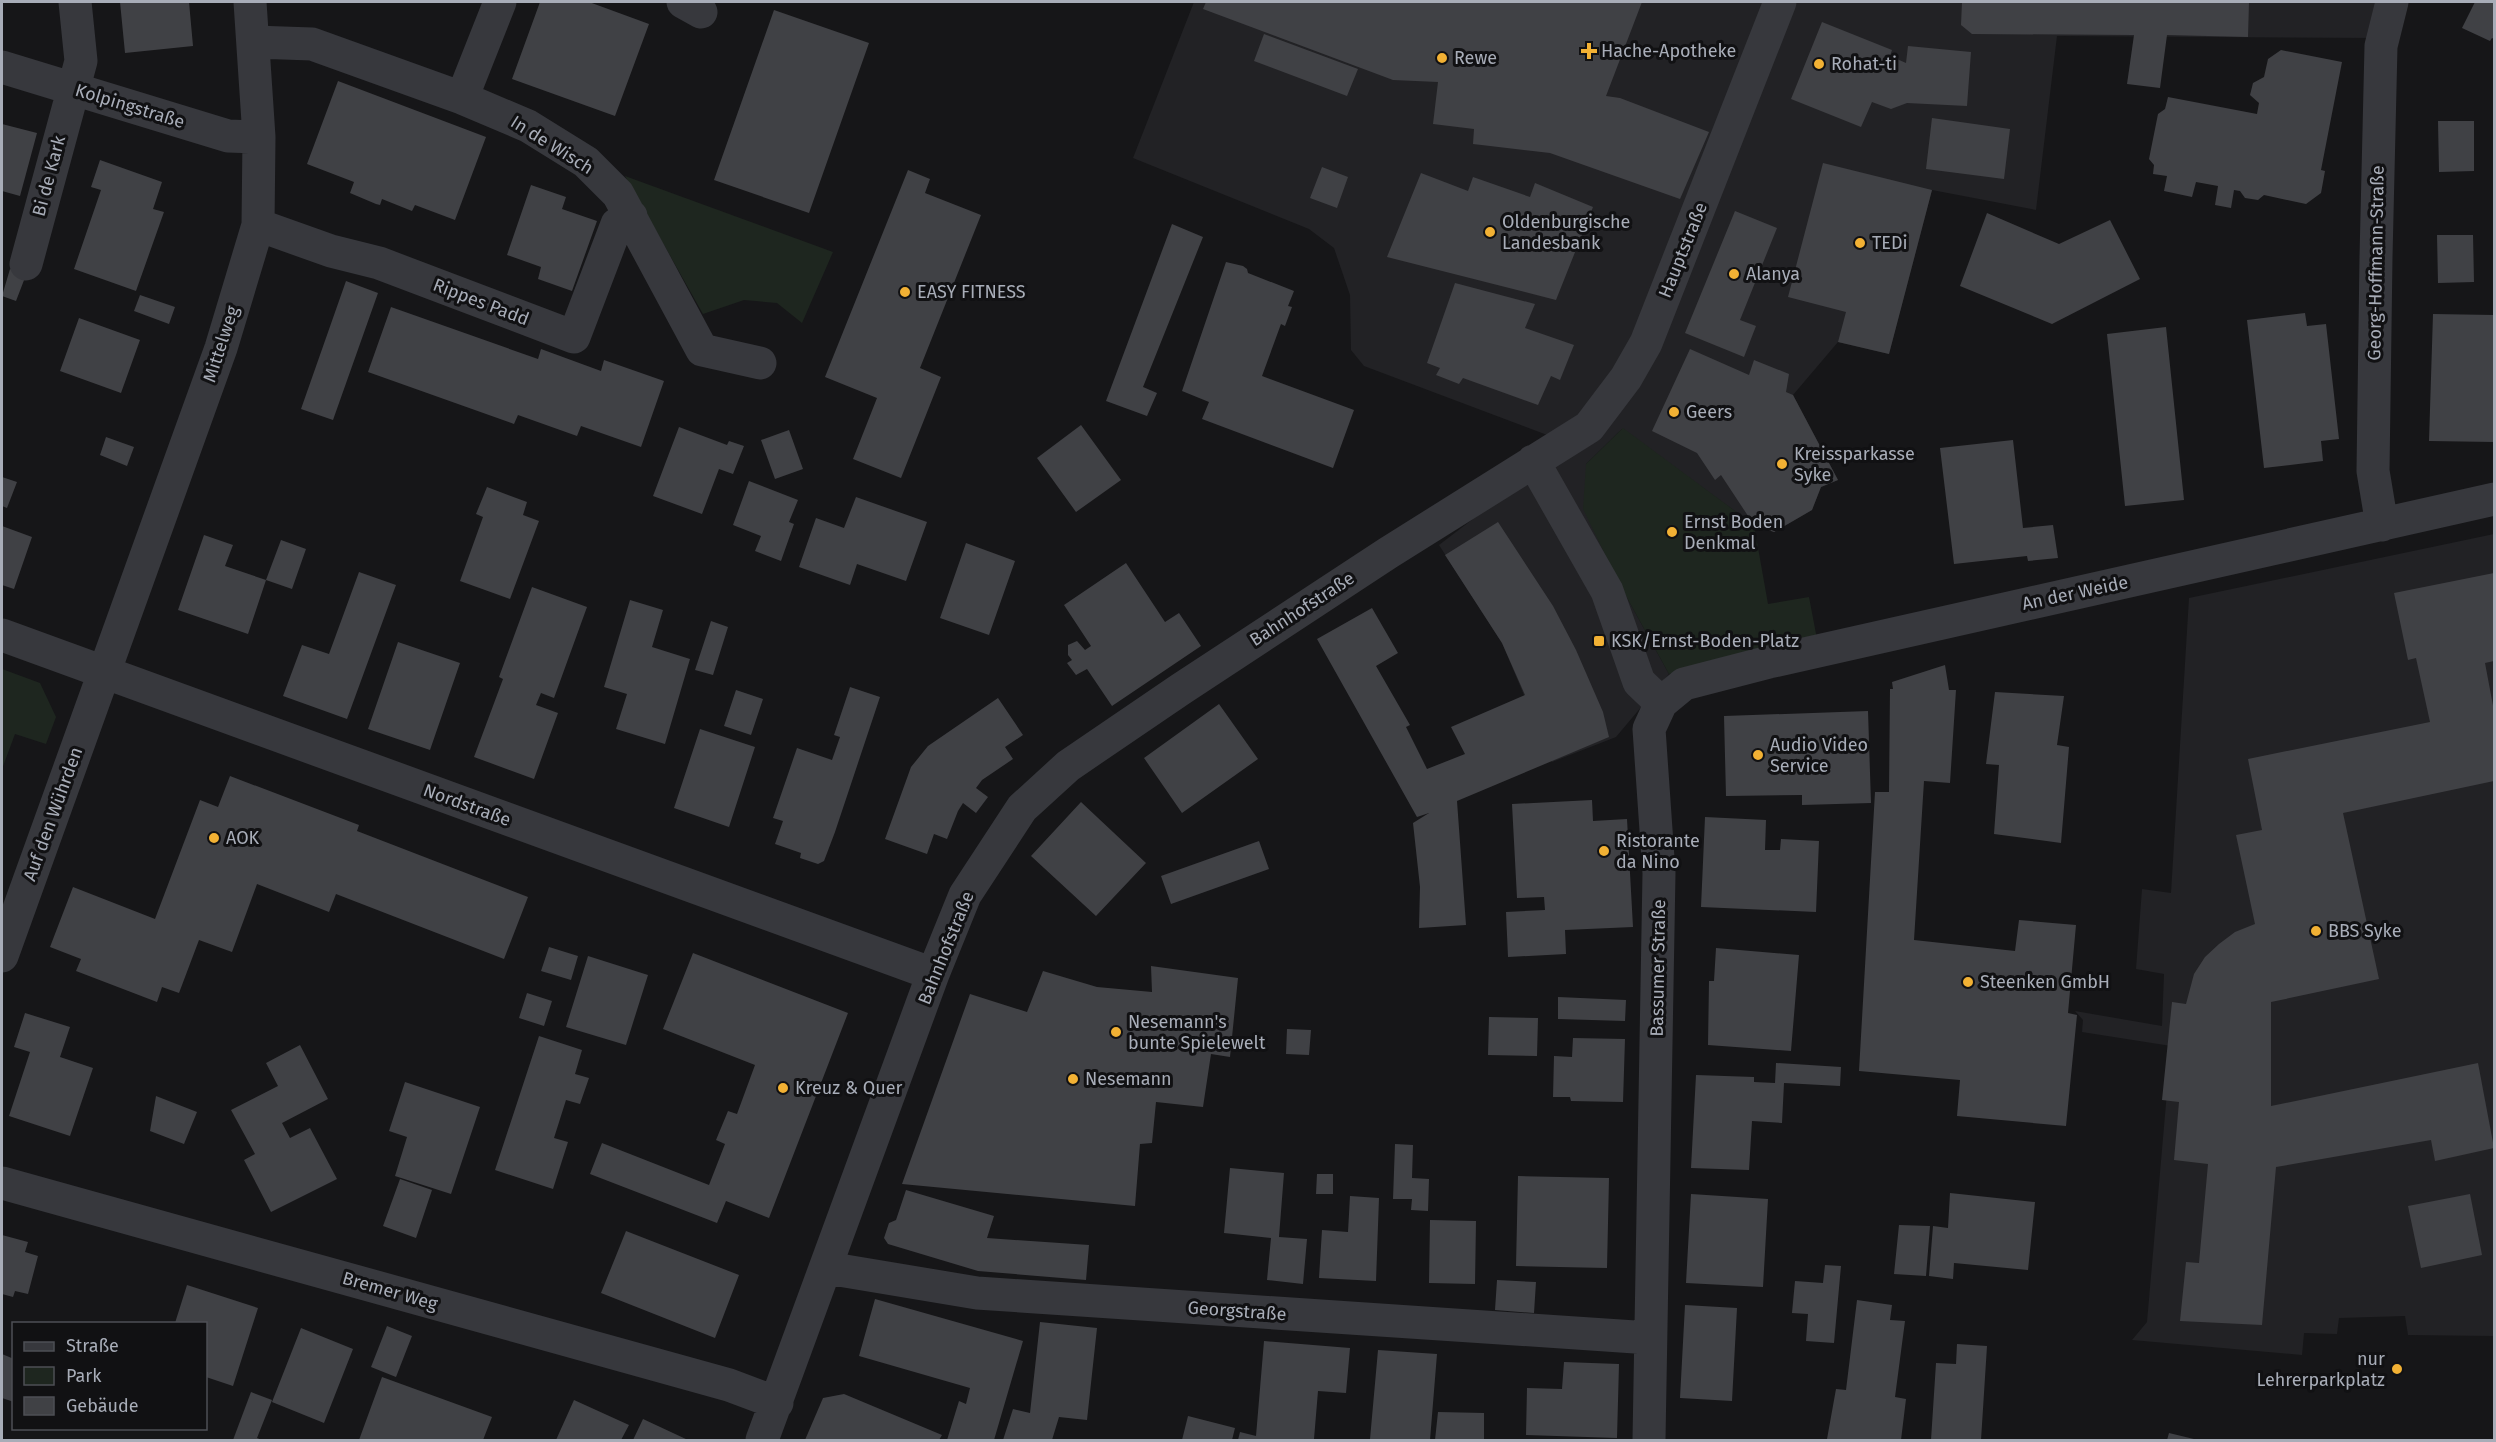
<svg xmlns="http://www.w3.org/2000/svg" width="2496" height="1442" viewBox="0 0 2496 1442" font-family="'Fira Sans',sans-serif">
  <rect width="100%" height="100%" fill="#161618"/>
  <path fill="#222225" d="M1194,2H2380L2379,38L2057,36L2036,210L1932,190L1889,354L1838,342L1793,395L1838,480L1821,487L1812,510L1774,532L1754,525L1622,429L1586,464L1620,585L1669,674L1616,737L1552,762L1502,643L1439,545L1571,444L1364,366L1351,350L1350,295L1334,248L1309,229L1133,158Z
    M2494,534V1336L2408,1335L2405,1316L2339,1318L2337,1334L2304,1333L2302,1355L2132,1340L2147,1322L2171,1046L2082,1032L2083,1020L2075,1011L2162,1026L2164,974L2136,969L2142,889L2171,893L2189,598Z"/>
  <path fill="#1e261f" d="M625,176L833,252L802,323L777,303L744,300L703,314Z
    M1623,428L1754,525L1768,604L1809,597L1817,639L1669,674L1620,585L1583,509L1586,464Z
    M2,669L40,683L56,717L46,744L15,734L2,769Z"/>
  <path fill="#404145" d="M120,2H189L193,46L125,53Z
    M540,2H589L649,24L615,116L512,79Z
    M1206,2H1642L1606,96L1620,98L1709,132L1680,199L1550,153L1473,144L1474,129L1433,124L1438,82L1393,80L1203,9Z
    M1962,2H2249L2248,37L2167,35L2160,88L2127,84L2134,35L1972,34L1961,25Z
    M2475,2H2494V39L2492,38L2490,41L2462,28Z
    M774,10L869,43L809,213L714,180Z
    M1822,22L1892,50L1890,56L1906,63L1908,46L1971,52L1967,106L1907,103L1891,109L1872,102L1861,127L1791,99Z
    M1264,34L1358,69L1347,96L1254,61Z
    M2281,50L2342,62L2321,170L2325,171L2321,193L2306,204L2264,195L2258,200L2245,198L2240,191L2234,190L2231,208L2215,205L2218,186L2196,182L2192,197L2164,191L2167,176L2153,174L2154,165L2149,159L2158,114L2165,109L2168,97L2257,114L2259,103L2250,95L2253,83L2264,77L2268,59Z
    M338,81L486,137L455,220L415,205L412,211L382,199L380,205L376,204L350,193L354,182L307,164Z
    M1932,118L2010,129L2004,179L1926,169Z
    M2438,121H2474V171L2439,172Z
    M2,124L37,133L20,196L2,191Z
    M100,160L162,182L153,209L164,212L136,291L74,269L101,190L91,187Z
    M1823,163L1932,190L1889,354L1838,342L1846,312L1788,297Z
    M1322,167L1348,177L1337,208L1310,198Z
    M908,170L930,179L925,193L981,215L920,368L941,377L901,478L853,459L877,398L825,377Z
    M1421,173L1468,191L1473,177L1530,197L1535,183L1593,207L1556,300L1387,257Z
    M531,185L566,197L562,209L597,221L572,291L538,279L541,267L507,255Z
    M1735,211L1777,228L1740,320L1756,326L1744,357L1685,333Z
    M1987,213L2059,244L2110,220L2140,279L2052,324L1960,286Z
    M1172,224L1203,237L1143,387L1157,393L1147,416L1106,401Z
    M2437,235H2473L2474,282L2438,283Z
    M1226,262L1243,266L1247,269L1248,273L1294,291L1288,306L1292,307L1285,326L1281,324L1262,376L1354,410L1333,468L1202,419L1209,402L1182,391Z
    M10,269L26,275L16,301L2,296Z
    M346,281L378,293L333,420L301,409Z
    M1455,283L1535,304L1525,328L1574,345L1560,380L1551,376L1538,405L1463,378L1459,384L1436,375L1440,368L1427,363Z
    M140,295L175,307L169,324L134,311Z
    M391,307L538,359L541,349L601,371L604,360L664,381L641,447L581,426L577,436L518,415L514,424L368,372Z
    M2305,313L2307,326L2326,324L2339,439L2321,441L2323,461L2264,468L2247,320Z
    M2433,314L2494,315V442L2429,441Z
    M79,318L140,340L121,393L60,371Z
    M2166,327L2184,500L2125,506L2107,334Z
    M1690,349L1749,375L1754,360L1789,374L1786,392L1793,395L1838,480L1821,487L1812,510L1774,532L1754,525L1721,475L1715,480L1697,453L1652,431Z
    M1081,425L1121,480L1076,512L1037,458Z
    M679,427L727,445L729,441L744,446L733,474L719,469L702,514L653,496Z
    M789,430L803,469L775,479L761,440Z
    M106,437L134,447L127,466L100,455Z
    M2013,440L2023,528L2053,525L2058,558L2028,561L2027,556L1954,564L1940,448Z
    M2,477L17,482L7,508L2,506Z
    M749,481L798,500L789,522L794,524L781,561L755,551L761,536L733,525Z
    M487,487L527,502L523,515L539,521L510,599L460,581L483,517L476,514Z
    M856,497L927,522L906,581L857,564L850,585L799,567L816,518L844,528Z
    M1498,522L1553,606L1576,650L1603,712L1609,737L1457,801L1466,925L1419,928L1420,887L1413,823L1429,813L1417,817L1317,639L1372,608L1398,653L1376,666L1410,725L1406,727L1427,769L1465,754L1451,727L1525,695L1502,643L1445,555Z
    M2,526L32,537L14,589L2,585Z
    M204,535L233,545L225,566L266,580L248,634L178,610Z
    M281,540L306,549L292,589L266,580Z
    M966,543L1015,561L989,635L940,618Z
    M1126,563L1165,622L1179,613L1201,646L1112,706L1087,669L1076,675L1067,663L1072,660L1068,655V645L1077,641L1085,650L1091,646L1064,605Z
    M359,572L396,585L347,719L283,696L302,645L329,654Z
    M2494,573V661L2485,663L2494,711V781L2343,813L2379,979L2271,1002V1106L2478,1063L2494,1148L2435,1161L2431,1140L2276,1167L2262,1325L2180,1321L2186,1262L2199,1263L2208,1164L2174,1160L2179,1102L2162,1100L2172,1002L2186,1004L2194,974L2205,957L2219,944L2235,932L2255,924L2236,835L2262,830L2248,759L2430,722L2416,658L2408,660L2394,593Z
    M532,587L587,607L554,698L541,693L536,705L558,713L534,779L474,757L503,679L499,677Z
    M630,600L663,610L652,647L690,659L665,744L616,729L627,694L604,687Z
    M711,621L728,627L713,675L695,670Z
    M398,642L460,663L430,750L368,729Z
    M1945,665L1949,690H1956L1950,783L1924,781L1914,940L2015,951L2019,920L2076,925L2068,1013L2077,1015L2066,1126L1957,1116L1960,1080L1859,1071L1875,792H1889L1890,689H1893L1892,682Z
    M850,687L880,697L835,832L824,861L818,864L800,858L801,853L775,844L783,821L773,818L797,748L832,760L840,737L834,735Z
    M736,690L763,699L751,735L724,726Z
    M1995,692L2064,696L2057,745L2069,747L2061,843L1994,834L1999,765L1986,764Z
    M998,698L1023,735L1005,747L1013,759L982,780L976,788L988,797L976,813L963,803L958,811L947,839L934,834L927,854L885,839L911,767L928,746Z
    M1219,704L1258,759L1182,813L1144,758Z
    M1868,711L1871,803L1802,805V795L1726,796L1724,716Z
    M700,729L755,747L729,827L674,808Z
    M230,776L359,825L357,831L528,897L504,959L336,894L329,912L257,884L232,952L199,940L179,993L162,987L157,1002L76,971L81,959L50,947L73,887L155,919L200,800L218,807Z
    M1592,800L1593,821L1627,819L1633,927L1565,930L1566,954L1508,957L1506,912L1545,910L1544,897L1517,898L1512,804Z
    M1081,802L1146,863L1096,916L1031,856Z
    M1705,817L1766,820L1765,850H1780L1781,839L1819,841L1816,912L1701,907Z
    M1259,841L1269,869L1171,904L1161,876Z
    M549,947L578,956L571,980L541,971Z
    M1716,948L1799,955L1791,1051L1708,1045L1709,981H1714Z
    M693,953L848,1013L769,1218L726,1201L717,1223L590,1174L602,1143L709,1185L725,1144L716,1140L728,1111L737,1114L755,1065L663,1029Z
    M588,956L648,975L626,1045L566,1027Z
    M1151,966L1238,978L1230,1057L1211,1054L1203,1107L1156,1102L1152,1143L1140,1144L1135,1206L902,1184L970,994L1027,1012L1043,971L1097,987L1152,992Z
    M527,993L552,1001L544,1026L519,1018Z
    M1558,997L1626,1000L1625,1021L1558,1019Z
    M25,1013L70,1027L60,1057L93,1068L70,1136L9,1116L30,1052L14,1047Z
    M1489,1017L1538,1018L1537,1056L1488,1055Z
    M1287,1029L1311,1030L1309,1055L1286,1054Z
    M539,1036L582,1050L575,1074L589,1078L580,1104L566,1100L554,1138L568,1142L553,1189L495,1170Z
    M1573,1038L1625,1039L1623,1102L1571,1101L1570,1097H1553L1554,1056L1572,1057Z
    M300,1045L328,1099L282,1123L290,1138L310,1128L337,1179L271,1212L244,1160L255,1154L231,1110L278,1086L266,1063Z
    M1776,1063L1841,1067L1840,1086L1784,1083L1782,1123L1752,1121L1749,1170L1691,1168L1696,1075L1754,1077V1082L1775,1083Z
    M405,1082L480,1107L451,1194L395,1176L407,1137L389,1131Z
    M156,1096L197,1112L184,1144L150,1131Z
    M1395,1144L1413,1145L1412,1178L1429,1179L1428,1211L1411,1210L1412,1199H1393Z
    M1230,1168L1284,1173L1279,1237L1307,1239L1303,1284L1267,1280L1271,1238L1224,1233Z
    M1317,1174H1333V1194H1316Z
    M1518,1176L1609,1178L1607,1268L1516,1266Z
    M400,1179L432,1190L416,1238L383,1226Z
    M906,1190L994,1216L987,1238L1089,1245L1086,1280L978,1271L888,1244L884,1238L889,1223L896,1220Z
    M1950,1193L2035,1202L2028,1270L1954,1263L1953,1279L1929,1276L1933,1226L1948,1228Z
    M1691,1194L1768,1199L1763,1287L1686,1283Z
    M2470,1194L2482,1255L2421,1268L2408,1206Z
    M1350,1196L1379,1198L1376,1281L1319,1278L1322,1230L1348,1232Z
    M1430,1220L1476,1221L1475,1284L1429,1283Z
    M1899,1225L1930,1226L1926,1276L1894,1274Z
    M626,1231L739,1275L715,1338L601,1293Z
    M2,1235L28,1242L25,1252L38,1256L28,1294L15,1291L13,1297L2,1294Z
    M1825,1265L1841,1266L1834,1343L1806,1341L1808,1314L1792,1313L1795,1281L1823,1283Z
    M1497,1280L1536,1282L1534,1313L1495,1310Z
    M187,1285L258,1308L233,1386L206,1377V1323H175Z
    M875,1299L1023,1341L994,1440H947L959,1401L966,1404L970,1388L859,1356Z
    M1857,1300L1892,1305L1890,1320L1905,1321L1895,1397L1906,1399L1901,1440L1827,1439L1836,1389L1846,1390Z
    M1685,1305L1737,1308L1732,1401L1680,1398Z
    M1040,1322L1097,1328L1087,1420L1059,1417L1052,1440H1003L1013,1409L1030,1413Z
    M387,1326L412,1336L396,1377L371,1367Z
    M301,1328L353,1349L324,1423L272,1402Z
    M1264,1341L1350,1348L1346,1393L1318,1391L1314,1439L1238,1440L1240,1432L1256,1436Z
    M1957,1344L1987,1346L1981,1440H1931L1936,1363L1956,1364Z
    M1378,1350L1437,1354L1430,1440L1370,1439Z
    M2,1354L14,1359V1402L2,1398Z
    M1564,1362L1619,1364L1617,1438L1526,1435L1527,1388L1562,1389Z
    M382,1377L492,1417L483,1440H359Z
    M251,1392L272,1400L257,1438L262,1440H233Z
    M844,1394L942,1435L939,1440H805L823,1398Z
    M574,1400L629,1425L621,1440H556Z
    M1438,1412L1484,1413V1440H1435Z
    M1188,1416L1235,1428L1232,1440H1182Z
    M643,1419L688,1440H633Z
    M2169,1433L2198,1440H2167Z"/>
  <g fill="none" stroke-linecap="round" stroke-linejoin="round">
    <path stroke="#37383d" stroke-width="33" d="M683,2L701,12
      M254,42L312,44L462,98L528,126L586,162L618,194L702,350L760,363
      M2,67L228,136L259,137
      M462,98L500,2
      M258,225L331,251L379,263L574,337L617,224L631,216
      M26,264L81,61L75,2
      M1533,461L1607,591L1639,682L1661,703
      M2382,525L2373,471L2376,257L2381,46L2392,2
      M2,635L933,974
      M2,956L221,348L258,225L259,137L250,2
      M2,1183L729,1385L777,1403
      M827,1268L977,1293L1650,1338
      M762,1440L933,974L965,895L1022,808L1068,766L1181,689L1388,553L1589,427L1626,378L1646,343L1780,2
      M1649,1440L1659,873L1649,729L1661,703L1684,684L1769,662L2494,499"/>
  </g>
  <g fill="#f2b134" stroke="#111113" stroke-width="2">
    <path d="M1586 42h6v6h6v6h-6v6h-6v-6h-6v-6h6z"/>
    <circle cx="1442" cy="58" r="6"/>
    <circle cx="1819" cy="64" r="6"/>
    <circle cx="1490" cy="232" r="6"/>
    <circle cx="1860" cy="243" r="6"/>
    <circle cx="1734" cy="274" r="6"/>
    <circle cx="905" cy="292" r="6"/>
    <circle cx="1674" cy="412" r="6"/>
    <circle cx="1782" cy="464" r="6"/>
    <circle cx="1672" cy="532" r="6"/>
    <rect x="1593" y="635" width="12" height="12" rx="3"/>
    <circle cx="1758" cy="755" r="6"/>
    <circle cx="214" cy="838" r="6"/>
    <circle cx="1604" cy="851" r="6"/>
    <circle cx="2316" cy="931" r="6"/>
    <circle cx="1968" cy="982" r="6"/>
    <circle cx="1116" cy="1032" r="6"/>
    <circle cx="1073" cy="1079" r="6"/>
    <circle cx="783" cy="1088" r="6"/>
    <circle cx="2397" cy="1369" r="6"/>
  </g>
  <g text-anchor="middle" dominant-baseline="central" stroke-width="6" stroke-linejoin="round" paint-order="stroke">
    <g font-size="18" fill="#a8adb8" stroke="#111113" text-anchor="start">
      <text x="1601" y="51">Hache-Apotheke</text>
      <text x="1454" y="58">Rewe</text>
      <text x="1831" y="64">Rohat-ti</text>
      <text x="1502" y="222">Oldenburgische<tspan x="1502" dy="21">Landesbank</tspan></text>
      <text x="1872" y="243">TEDi</text>
      <text x="1746" y="274">Alanya</text>
      <text x="917" y="292">EASY FITNESS</text>
      <text x="1686" y="412">Geers</text>
      <text x="1794" y="454">Kreissparkasse<tspan x="1794" dy="21">Syke</tspan></text>
      <text x="1684" y="522">Ernst Boden<tspan x="1684" dy="21">Denkmal</tspan></text>
      <text x="1611" y="641">KSK/Ernst-Boden-Platz</text>
      <text x="1770" y="745">Audio Video<tspan x="1770" dy="21">Service</tspan></text>
      <text x="226" y="838">AOK</text>
      <text x="1616" y="841">Ristorante<tspan x="1616" dy="21">da Nino</tspan></text>
      <text x="2328" y="931">BBS Syke</text>
      <text x="1980" y="982">Steenken GmbH</text>
      <text x="1128" y="1022">Nesemann's<tspan x="1128" dy="21">bunte Spielewelt</tspan></text>
      <text x="1085" y="1079">Nesemann</text>
      <text x="795" y="1088">Kreuz &amp; Quer</text>
      <text x="2385" y="1359" text-anchor="end">nur<tspan x="2385" dy="21">Lehrerparkplatz</tspan></text>
    </g>
    <g font-size="18" fill="#a8adb8" stroke="#111113">
      <text transform="translate(130 106) rotate(17)">Kolpingstraße</text>
      <text transform="translate(552 145) rotate(32)">In de Wisch</text>
      <text transform="translate(49 176) rotate(-75)">Bi de Kark</text>
      <text transform="translate(1683 250) rotate(-68)">Hauptstraße</text>
      <text transform="translate(2376 263) rotate(-89)">Georg-Hoffmann-Straße</text>
      <text transform="translate(481 302) rotate(21)">Rippes Padd</text>
      <text transform="translate(221 344) rotate(-72)">Mittelweg</text>
      <text transform="translate(2075 593) rotate(-12)">An der Weide</text>
      <text transform="translate(1302 609) rotate(-33)">Bahnhofstraße</text>
      <text transform="translate(467 805) rotate(20)">Nordstraße</text>
      <text transform="translate(53 814) rotate(-70)">Auf den Wührden</text>
      <text transform="translate(946 948) rotate(-68)">Bahnhofstraße</text>
      <text transform="translate(1658 968) rotate(-89)">Bassumer Straße</text>
      <text transform="translate(390 1291) rotate(16)">Bremer Weg</text>
      <text transform="translate(1237 1311) rotate(4)">Georgstraße</text>
    </g>
  </g>
  <rect width="2496" height="1442" fill="none" stroke="#a8adb8" stroke-width="6"/>
  <rect x="12" y="1322" width="195" height="108" fill="#111113" stroke="#4d4f55" stroke-width="1.5"/>
  <rect x="24" y="1342" width="30" height="9" fill="#37383d" stroke="#4d4f55" stroke-width="1.5"/>
  <text x="66" y="1352" font-size="18" fill="#a8adb8">Straße</text>
  <rect x="24" y="1367" width="30" height="18" fill="#1e261f" stroke="#4d4f55" stroke-width="1.5"/>
  <text x="66" y="1382" font-size="18" fill="#a8adb8">Park</text>
  <rect x="24" y="1397" width="30" height="18" fill="#404145" stroke="#4d4f55" stroke-width="1.5"/>
  <text x="66" y="1412" font-size="18" fill="#a8adb8">Gebäude</text>
</svg>
